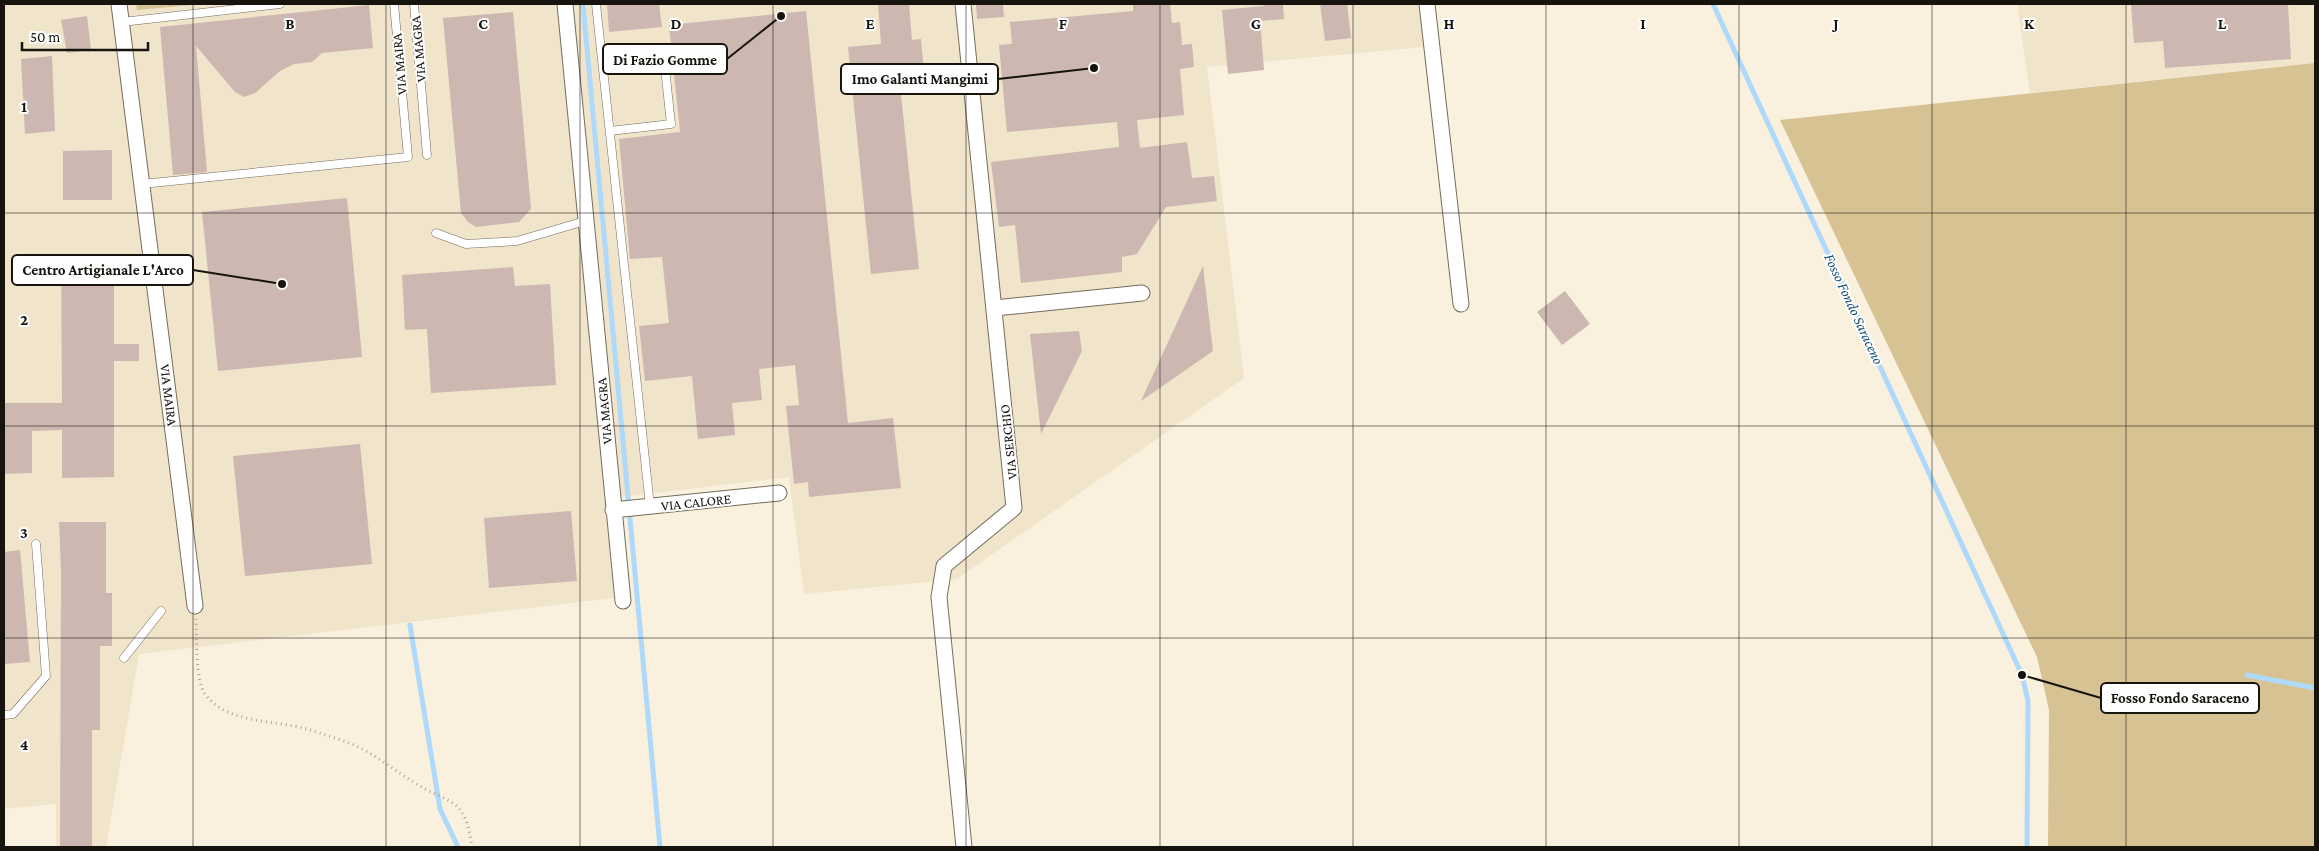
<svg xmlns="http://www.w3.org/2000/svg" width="2319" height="851" viewBox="0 0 2319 851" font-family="'Crimson Pro',serif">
  <rect width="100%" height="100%" fill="#f9f0de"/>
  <path fill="#f0e4cb" d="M4,4H1420L1424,47L1207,67L1244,378L957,579L804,594L789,477L605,499L614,598L139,654L106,847H56V804L4,809Z
    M2017,4H2315V63L2030,93Z"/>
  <path fill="#d7c294" d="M136,4H203L137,10Z
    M2315,63V847H2048L2049,710L2037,657L1780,120Z"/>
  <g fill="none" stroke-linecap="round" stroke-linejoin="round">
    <path stroke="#afd9fb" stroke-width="5" d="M583,4L660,847
      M1713,4L2022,675L2028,701L2027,847
      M410,625L440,809L458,847
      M2247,675L2315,688"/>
  </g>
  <path fill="#ccb8b0" d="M607,4H659L662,27L609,32Z
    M878,4H909L912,40L921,39L924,72L899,75L919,269L871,274L848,47L881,44Z
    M976,4H1003L1004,17L977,19Z
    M1133,4H1170L1172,23L1180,22L1182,45L1192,44L1194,67L1180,69L1184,115L1137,120L1140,148L1187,142L1192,178L1214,176L1217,201L1166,207L1137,254L1122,257V272L1021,283L1015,225L999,227L991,162L1119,147L1117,122L1007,132L999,45L1012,44L1010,22L1133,11Z
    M1264,4H1283L1284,19L1260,21L1264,70L1228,74L1222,10L1264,6Z
    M1320,4H1347L1351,38L1325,41Z
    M2131,4H2288L2291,59L2165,68L2163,41L2134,43Z
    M369,5L373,48L322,53L312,62L294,64L280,71L255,93L244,97L235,92L196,46L207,172L173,175L160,27Z
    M806,11L848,423L893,418L901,488L809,497L808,482L794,484L786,406L799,405L795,365L759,369L762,400L732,403L735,435L698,439L692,376L645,381L639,326L669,323L662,257L630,259L619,139L680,132L669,25Z
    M513,12L531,209L519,222L476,227L468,222L461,213L443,18Z
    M87,16L91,50L67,53L61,20Z
    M52,56L55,131L25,134L21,59Z
    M112,150V200H63V151Z
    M347,198L362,357L218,371L202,212Z
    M114,260V344H139V361H114V477L62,478V430L32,431V473L4,474V403H62L61,261Z
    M1203,266L1213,351L1141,401Z
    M513,267L515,286L550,284L556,385L431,393L427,329L405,330L402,275Z
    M1565,291L1590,324L1562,345L1537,312Z
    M1079,331L1082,351L1041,434L1030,334Z
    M360,444L372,564L245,576L233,456Z
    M571,511L577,581L489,588L484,518Z
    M59,522H106V593H112V646H100V730H92V847H60L61,572Z
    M20,550L30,662L4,664V552Z"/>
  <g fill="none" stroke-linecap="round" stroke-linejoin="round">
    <g stroke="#746c5c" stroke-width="9">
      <path id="service" d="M414,4L427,155
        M596,4L650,506
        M122,22L280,4
        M610,131L671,124L664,59
        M142,184L408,157L394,4
        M436,233L466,244L517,241L585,221
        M124,658L161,611
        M4,715L13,714L46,676L36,544"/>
    </g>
    <g stroke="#746c5c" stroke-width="17">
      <path id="minor" d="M119,4L195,606
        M565,4L623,601
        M963,4L1014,508L944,566L939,597L964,847
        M1427,4L1461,304
        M995,308L1142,293
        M613,510L779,493"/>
    </g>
    <path stroke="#ada698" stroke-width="3" stroke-dasharray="1 4" stroke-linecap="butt" d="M196,619C197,638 195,680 205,694C226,724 276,720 307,729C323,734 339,739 354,745C381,757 403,778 429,791C440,797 453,800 461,811C468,821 470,835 472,847"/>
    <use href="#service" stroke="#fff" stroke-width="8"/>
    <use href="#minor" stroke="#fff" stroke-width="15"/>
  </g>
  <path fill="none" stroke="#17140e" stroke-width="1" stroke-opacity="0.55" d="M193,4V847M386,4V847M580,4V847M773,4V847M966,4V847M1160,4V847M1353,4V847M1546,4V847M1739,4V847M1932,4V847M2126,4V847M4,213H2315M4,426H2315M4,638H2315"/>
  <g text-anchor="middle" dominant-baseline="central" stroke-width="4" stroke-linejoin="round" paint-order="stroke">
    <g font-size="14" fill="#17140e" stroke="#fefefe">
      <text transform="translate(418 49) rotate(-95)">VIA MAGRA</text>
      <text transform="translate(399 64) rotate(-95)">VIA MAIRA</text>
      <text transform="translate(169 395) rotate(83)">VIA MAIRA</text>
      <text transform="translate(604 411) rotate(-95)">VIA MAGRA</text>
      <text transform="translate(1008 442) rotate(-96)">VIA SERCHIO</text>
      <text transform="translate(696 502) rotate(-6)">VIA CALORE</text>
    </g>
    <g font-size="15" font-style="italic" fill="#18527a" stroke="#fefefe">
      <text transform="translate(1854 309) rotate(65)">Fosso Fondo Saraceno</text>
    </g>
  </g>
  <g font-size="16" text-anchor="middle" font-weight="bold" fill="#17140e" stroke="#fefefe" stroke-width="4" stroke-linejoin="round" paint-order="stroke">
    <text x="290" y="29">B</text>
    <text x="483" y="29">C</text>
    <text x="676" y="29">D</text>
    <text x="870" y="29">E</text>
    <text x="1063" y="29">F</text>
    <text x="1256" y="29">G</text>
    <text x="1449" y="29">H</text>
    <text x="1643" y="29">I</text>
    <text x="1836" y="29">J</text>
    <text x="2029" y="29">K</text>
    <text x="2222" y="29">L</text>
    <text x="24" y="112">1</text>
    <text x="24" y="325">2</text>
    <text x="24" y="538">3</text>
    <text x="24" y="750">4</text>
  </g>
  <path fill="none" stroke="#17140e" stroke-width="2" d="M781 16L727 59M1094 68L998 79M282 284L193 270M2022 675L2101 698"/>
  <g fill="#17140e" stroke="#fefefe" stroke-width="2">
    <circle cx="781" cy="16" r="5"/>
    <circle cx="1094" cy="68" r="5"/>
    <circle cx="282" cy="284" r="5"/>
    <circle cx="2022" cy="675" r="5"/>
  </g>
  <g fill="#fefefe" stroke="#17140e" stroke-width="2">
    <rect x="603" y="44" width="124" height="30" rx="5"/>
    <rect x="841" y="64" width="157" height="30" rx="5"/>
    <rect x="12" y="255" width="181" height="30" rx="5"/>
    <rect x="2101" y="683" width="158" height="30" rx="5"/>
  </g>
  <g font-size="15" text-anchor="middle" font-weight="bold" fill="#17140e">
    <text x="665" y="65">Di Fazio Gomme</text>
    <text x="920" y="84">Imo Galanti Mangimi</text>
    <text x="103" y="275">Centro Artigianale L'Arco</text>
    <text x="2180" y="703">Fosso Fondo Saraceno</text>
  </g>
  <rect width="2319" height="851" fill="none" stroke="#17140e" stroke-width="10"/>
  <path d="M22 42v8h126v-8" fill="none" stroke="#17140e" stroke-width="2.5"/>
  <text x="30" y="42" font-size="15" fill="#17140e" stroke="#fefefe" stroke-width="4" paint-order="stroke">50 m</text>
</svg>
